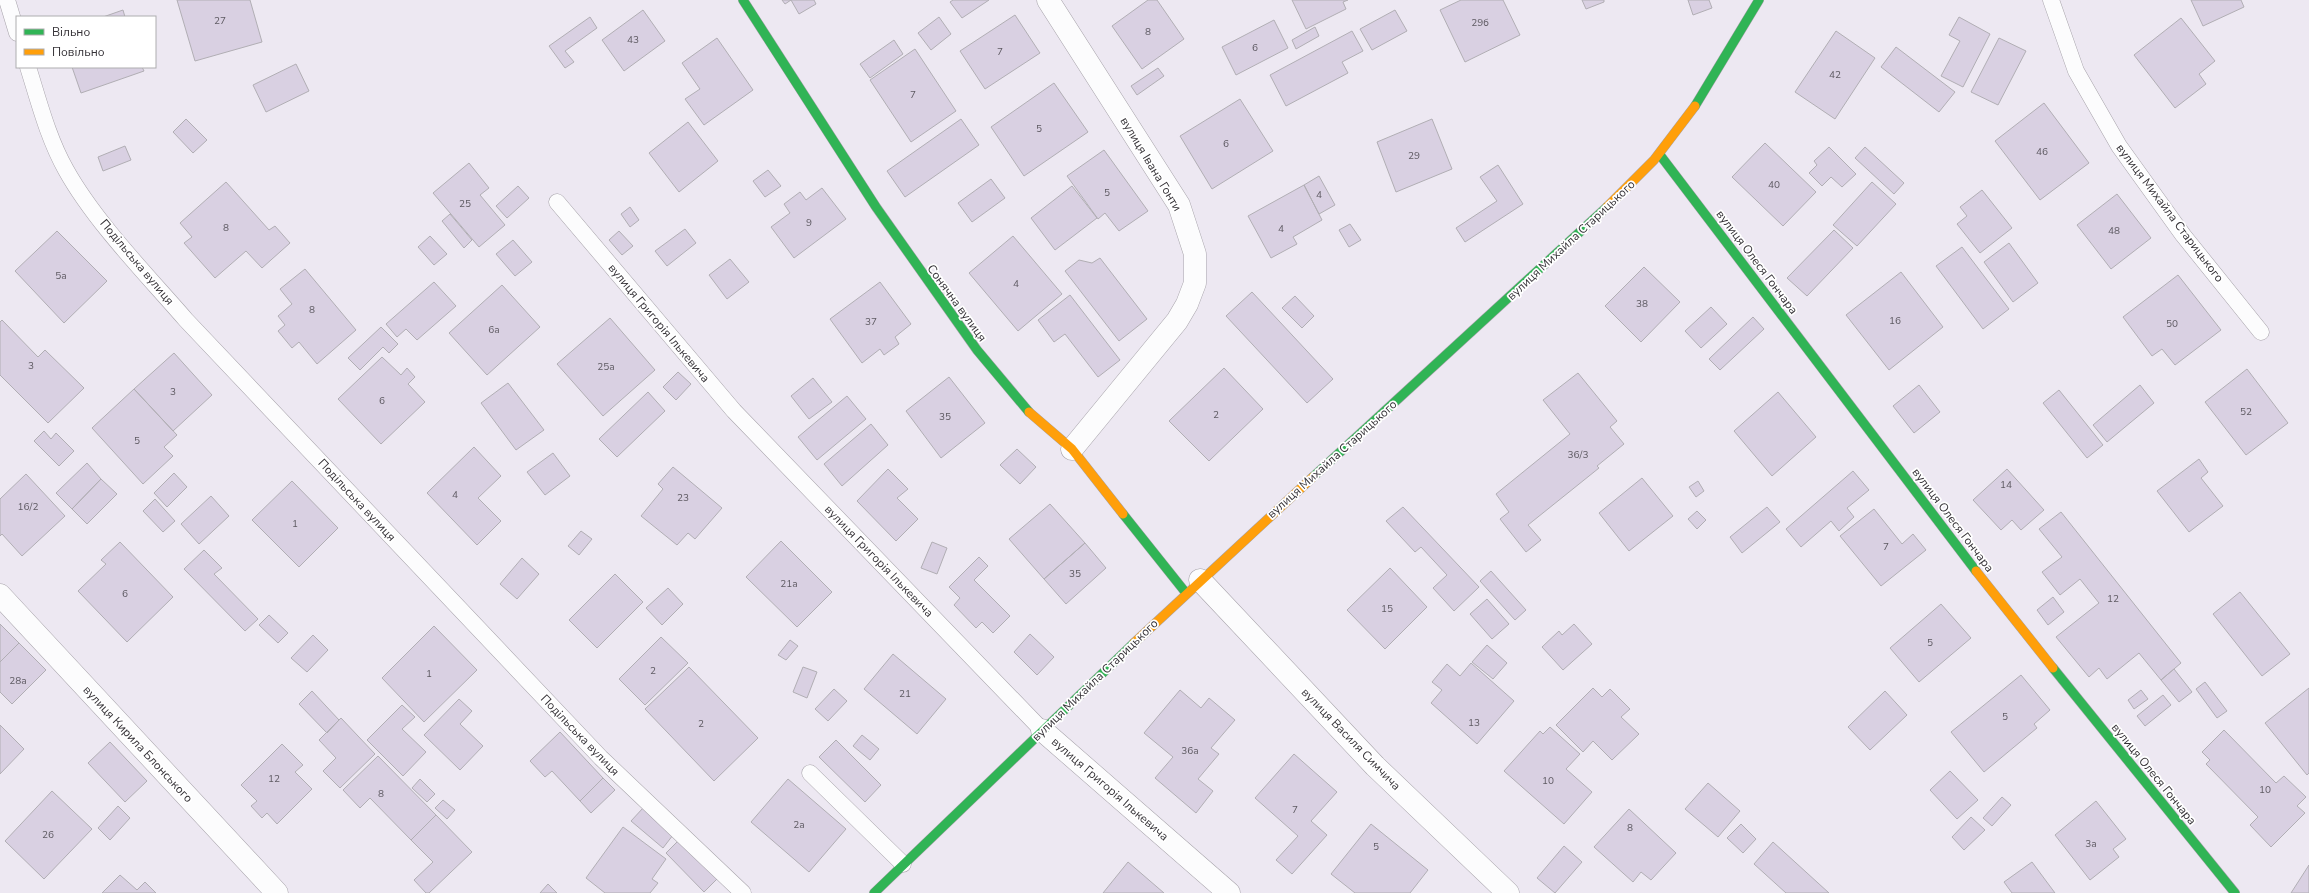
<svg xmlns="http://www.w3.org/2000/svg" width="2309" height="893" viewBox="0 0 2309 893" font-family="'Nunito Sans',sans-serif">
  <rect width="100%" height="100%" fill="#ede8f2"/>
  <path fill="#d9d0e2" stroke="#b1aeb4" d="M177,0H250L262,42L195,61Z
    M782,0H814L816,4L799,14L791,0L785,4Z
    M953,0H989L962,18L950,2Z
    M1148,0H1157L1184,39L1142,69L1112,26Z
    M1292,0H1348L1343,2L1346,9L1306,29Z
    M1461,0H1503L1520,35L1465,62L1440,10Z
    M1582,0H1604V2L1586,9Z
    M1688,0H1709L1712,8L1693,15Z
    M2191,0H2241L2244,7L2203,26Z
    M123,10L125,17H103Z
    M643,10L665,41L624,71L602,40Z
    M1395,10L1407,31L1372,50L1360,29Z
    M1015,15L1040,53L985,89L960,51Z
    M590,17L597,28L565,51L574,62L565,68L549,46Z
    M939,17L951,34L931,50L918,33Z
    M1959,17L1990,34L1963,87L1941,76L1960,41L1949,35Z
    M2181,18L2215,61L2199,74L2206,84L2175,108L2134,55Z
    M1274,20L1288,48L1236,75L1222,47Z
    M1315,27L1319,36L1296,49L1292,40Z
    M1352,31L1363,51L1342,62L1348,73L1286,106L1270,75Z
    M1836,31L1875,58L1835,119L1795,92Z
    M717,38L753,90L704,125L685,99L700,89L682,63Z
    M1999,38L2026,51L1998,105L1971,92Z
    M894,40L903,54L870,78L860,64Z
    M1896,47L1955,92L1939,112L1881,67Z
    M915,49L956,111L911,142L870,80Z
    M296,64L309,91L266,112L253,85Z
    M72,67H142L144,71L81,93Z
    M1158,68L1164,76L1137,95L1131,86Z
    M1054,83L1088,132L1024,176L991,127Z
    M1240,99L1273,151L1212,189L1180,136Z
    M2044,103L2089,163L2040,200L1995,141Z
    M186,119L207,140L193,153L173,132Z
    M961,119L979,145L905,197L887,171Z
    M1432,119L1452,169L1396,192L1377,142Z
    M688,122L718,161L679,192L649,153Z
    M1765,143L1816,192L1783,226L1732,177Z
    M125,146L131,160L103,171L98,157Z
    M1829,147L1856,174L1842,187L1831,177L1822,186L1809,173L1817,165L1814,161Z
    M1865,147L1904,183L1894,194L1855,158Z
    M1104,150L1148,211L1119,231L1105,213L1098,219L1067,176Z
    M469,163L489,188L480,195L505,225L479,247L433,193Z
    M1498,165L1523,204L1465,242L1456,228L1497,201L1480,177Z
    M768,170L781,186L765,197L753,181Z
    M1319,176L1335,205L1319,214L1304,185Z
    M991,179L1005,198L972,222L958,203Z
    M226,182L269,230L275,226L290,243L262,268L246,251L215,278L184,243L192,237L180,223Z
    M1872,182L1896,204L1857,246L1833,225Z
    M1304,185L1322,220L1293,237L1297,244L1271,258L1248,216Z
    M518,186L529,198L507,218L496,206Z
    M1072,186L1097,218L1055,250L1031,218Z
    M822,188L846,219L794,258L771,227L790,213L784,204L800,192L806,200Z
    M1982,190L2012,228L1980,253L1957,224L1967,216L1960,207Z
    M2117,194L2151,238L2111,269L2077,225Z
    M630,207L639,220L630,227L621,214Z
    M450,214L472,240L464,248L442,221Z
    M1350,224L1361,240L1349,247L1339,230Z
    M685,229L696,243L667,266L655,251Z
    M1834,230L1853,248L1807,296L1787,278Z
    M57,231L107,281L64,323L15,271Z
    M619,231L633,246L622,255L609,240Z
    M430,236L447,254L434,265L418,247Z
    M1013,236L1062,294L1018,331L969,273Z
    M513,240L532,262L515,276L496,254Z
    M2009,243L2038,283L2013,302L1984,262Z
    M1962,247L2009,309L1983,329L1936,266Z
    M1100,258L1147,319L1119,341L1065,271L1079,260L1092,263Z
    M730,259L749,282L727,299L709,275Z
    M1644,267L1680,302L1641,342L1605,306Z
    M305,269L356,330L317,364L299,342L292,348L278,331L285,325L278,316L292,304L280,289Z
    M1901,272L1943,327L1889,370L1846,315Z
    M2178,275L2221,330L2175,365L2162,349L2152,356L2123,317Z
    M434,282L456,306L417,340L406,329L397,337L386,324Z
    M880,282L911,324L895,337L899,344L884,355L880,349L862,363L830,319Z
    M502,285L540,327L487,375L449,333Z
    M1252,292L1333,379L1307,403L1226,316Z
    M1070,295L1120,360L1098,377L1065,334L1054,342L1038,320Z
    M1295,296L1314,316L1302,328L1282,308Z
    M1711,307L1727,324L1701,348L1685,331Z
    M1753,317L1764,329L1720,370L1709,359Z
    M610,318L655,370L603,416L557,364Z
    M2,320L38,357L45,350L84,388L48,423L0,375V322Z
    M381,327L398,344L389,353L383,347L360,370L348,358Z
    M174,353L212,395L173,431L134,389Z
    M382,357L401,375L407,368L415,377L408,384L425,402L381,444L338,399Z
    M1224,368L1263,409L1209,461L1169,421Z
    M2247,369L2288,423L2246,455L2205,402Z
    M678,372L691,384L676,400L663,387Z
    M1578,373L1617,421L1610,427L1624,444L1597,466L1599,468L1528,525L1541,540L1526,552L1500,519L1509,512L1496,494L1570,434L1543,400Z
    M949,377L985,423L941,458L906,411Z
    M813,378L832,402L809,419L791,396Z
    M508,383L544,430L516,450L481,403Z
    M1919,385L1940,412L1914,433L1893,406Z
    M2140,385L2154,403L2107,442L2093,425Z
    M134,389L177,435L164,447L173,456L143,484L92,428Z
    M2059,390L2103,445L2087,458L2043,403Z
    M648,392L665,411L617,457L599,439Z
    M1778,392L1816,437L1772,476L1734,431Z
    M847,396L866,419L817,460L798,437Z
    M871,424L888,445L842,486L824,464Z
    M44,431L51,439L56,433L74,451L59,466L34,441Z
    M474,447L501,476L478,498L501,521L477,545L427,493Z
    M1017,449L1036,467L1020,484L1000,465Z
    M553,453L570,476L545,495L527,472Z
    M2199,459L2208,472L2201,478L2223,506L2189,532L2157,491Z
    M87,463L101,479L72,509L56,493Z
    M673,467L722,508L695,539L688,533L677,545L641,516L663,489L658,484Z
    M888,469L908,489L897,498L918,519L896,541L857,501Z
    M2007,469L2044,510L2021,530L2012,520L2001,530L1973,500Z
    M1853,471L1869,490L1847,508L1854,517L1839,531L1831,521L1801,547L1786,529Z
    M174,473L187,487L167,507L154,493Z
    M26,474L65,516L22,556L2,534L0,536V499Z
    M1642,478L1673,516L1629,551L1599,513Z
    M101,479L117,494L87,524L72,509Z
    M292,481L338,528L299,567L252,520Z
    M1698,481L1704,491L1696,497L1689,487Z
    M211,496L229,516L199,544L181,524Z
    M155,499L175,521L163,532L143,511Z
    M1050,504L1085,543L1044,579L1009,539Z
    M1403,507L1479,587L1454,611L1433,588L1447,575L1421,547L1415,552L1386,521Z
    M1767,507L1780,522L1742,553L1730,537Z
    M1874,509L1902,544L1913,534L1926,550L1881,586L1840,536Z
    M1697,511L1706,520L1697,529L1688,519Z
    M2061,512L2181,663L2161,680L2139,653L2107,679L2099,668L2089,677L2056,637L2099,603L2080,579L2060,595L2042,572L2062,557L2039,529Z
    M581,531L592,539L579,555L568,546Z
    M781,541L832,592L797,627L746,577Z
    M120,542L173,597L127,642L78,591L106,564L101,560Z
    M932,542L947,548L937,574L921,568Z
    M1085,543L1106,568L1066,604L1044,579Z
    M204,550L222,568L214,574L258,619L245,631L184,569Z
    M979,557L988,566L974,580L1010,616L993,633L982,622L976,628L954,605L960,598L949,587Z
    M522,558L539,574L517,599L500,584Z
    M1390,568L1427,607L1385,649L1347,610Z
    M1491,571L1526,610L1515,620L1480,581Z
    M615,574L643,602L597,648L569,620Z
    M668,588L683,604L662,625L646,608Z
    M2240,592L2290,654L2262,676L2213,614Z
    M2053,597L2064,612L2048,625L2037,610Z
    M1487,599L1509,624L1492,639L1470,614Z
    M1941,604L1971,638L1919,682L1890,648Z
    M269,615L288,633L278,643L259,625Z
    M0,624L19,643L0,662Z
    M1574,624L1592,644L1563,670L1542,647L1559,631L1562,635Z
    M434,626L477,670L424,722L382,678Z
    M1030,634L1054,657L1037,675L1014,652Z
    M313,635L328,650L307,672L291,658Z
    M661,637L688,663L645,705L619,679Z
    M790,640L798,646L786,660L778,655Z
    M19,643L46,670L12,704L0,692V662Z
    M1487,645L1507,663L1493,679L1472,662Z
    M893,654L946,699L917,734L864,689Z
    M1471,663L1514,701L1477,744L1431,703L1442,690L1432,682L1447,664L1460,676Z
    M689,667L758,738L714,781L645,709Z
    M803,667L817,672L807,698L793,692Z
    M2174,669L2192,692L2179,702L2161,680Z
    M2021,675L2050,710L2034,724L2037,728L1984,772L1951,732Z
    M2205,682L2227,711L2217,718L2196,689Z
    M1593,688L1602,697L1610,689L1630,709L1621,717L1639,734L1612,760L1593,741L1583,752L1556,725Z
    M2309,688V773L2307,775L2265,723Z
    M834,689L847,701L828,721L815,709Z
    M1180,690L1201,708L1209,698L1235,720L1211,748L1219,754L1198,779L1213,791L1196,813L1155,778L1173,757L1144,733Z
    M2141,690L2148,699L2134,709L2128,700Z
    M312,691L339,720L327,733L299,704Z
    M1885,691L1907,715L1870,750L1848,727Z
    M2163,695L2171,705L2145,726L2137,716Z
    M459,699L472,711L460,724L483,746L460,770L424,735Z
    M402,705L415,717L402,729L426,752L403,776L367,740Z
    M341,718L375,754L340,788L323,771L336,758L319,740Z
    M0,725L24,749L0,774Z
    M1550,727L1580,754L1566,769L1592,792L1564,824L1504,771L1540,731L1543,734Z
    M2224,730L2276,783L2284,776L2306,797L2297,806L2305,813L2271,847L2250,825L2258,817L2206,764L2210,760L2202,752Z
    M560,732L603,778L580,801L552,771L545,777L530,761Z
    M862,735L879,749L870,760L853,746Z
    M836,740L881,785L865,802L819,757Z
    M110,742L147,781L125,802L88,763Z
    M282,744L303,765L295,772L312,789L277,824L267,813L262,818L251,806L257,801L241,785Z
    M1294,754L1337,792L1311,821L1327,835L1292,874L1276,860L1298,836L1255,798Z
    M378,756L436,815L411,840L370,798L360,808L343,790Z
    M1950,771L1978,800L1957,819L1930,790Z
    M603,778L615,790L591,813L580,801Z
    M420,779L435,794L427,802L412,788Z
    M788,779L846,829L809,872L751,822Z
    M1708,783L1740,811L1718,837L1685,809Z
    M52,791L92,829L44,879L5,841Z
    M2002,797L2011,805L1992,826L1983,818Z
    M443,800L455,810L447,819L435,808Z
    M2096,801L2126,839L2113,849L2119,857L2090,880L2055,835Z
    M118,806L130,818L110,840L98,828Z
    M643,808L673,835L663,848L631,821Z
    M1629,809L1676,853L1651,880L1641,872L1633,882L1594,847Z
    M436,815L472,852L429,893H426L414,880L433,862L411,840Z
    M1971,817L1985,830L1964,850L1952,837Z
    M1371,824L1428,870L1410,893H1355L1331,874Z
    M1741,824L1756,839L1743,853L1727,838Z
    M623,827L666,859L652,879L658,883L650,893H605L586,878Z
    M680,839L717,879L704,892L666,853Z
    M1773,842L1829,893H1786L1754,864Z
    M1564,846L1582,862L1555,893L1537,878Z
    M1128,862L1164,893H1103Z
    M2032,862L2055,893H2012L2004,882Z
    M2309,865V893H2291Z
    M120,875L137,890L145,882L156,893H102Z
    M548,884L557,893H540Z"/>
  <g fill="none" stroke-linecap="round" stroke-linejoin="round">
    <g stroke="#a6a2a9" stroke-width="17">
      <path id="lane" d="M7,0L17,33
        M2051,0L2076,71L2119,146L2183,235L2261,332
        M28,67C39,102 48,138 66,170C95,222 147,275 186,320L601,758L743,893
        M557,202L734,411L1042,730
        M810,773L903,864"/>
    </g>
    <g stroke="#a6a2a9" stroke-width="23">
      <path id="street" d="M1048,0L1179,205L1195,254V283L1187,304L1177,321L1072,449
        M1200,580L1375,766L1508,893
        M0,595L277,893
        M1042,730L1229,893"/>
    </g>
    <g stroke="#a6a2a9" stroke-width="10">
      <path id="fast" d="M743,0L876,207L977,350L1029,412
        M1695,106L1759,0
        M1660,155L1976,571
        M1313,477L1607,207
        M1123,514L1186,593
        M2053,668L2235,893
        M874,893L1134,643"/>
    </g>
    <g stroke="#a6a2a9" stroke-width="10">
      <path id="slow" d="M1607,207L1654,160L1695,106
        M1029,412L1072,449L1123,514
        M1976,571L2053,668
        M1134,643L1313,477"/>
    </g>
    <use href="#lane" stroke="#fcfcfd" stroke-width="16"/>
    <use href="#street" stroke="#fcfcfd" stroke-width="22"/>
    <use href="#fast" stroke="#30b455" stroke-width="9"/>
    <use href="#slow" stroke="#ff9f0a" stroke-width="9"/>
  </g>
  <g text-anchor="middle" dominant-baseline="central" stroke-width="3.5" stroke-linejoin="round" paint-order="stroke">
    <g font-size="10" fill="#5e5a62">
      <text x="220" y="21">27</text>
      <text x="1480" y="23">29б</text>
      <text x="1148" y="32">8</text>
      <text x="633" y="40">43</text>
      <text x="1255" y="48">6</text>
      <text x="1000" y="52">7</text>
      <text x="1835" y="75">42</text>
      <text x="913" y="95">7</text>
      <text x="1039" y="129">5</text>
      <text x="1226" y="144">6</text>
      <text x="2042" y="152">46</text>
      <text x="1414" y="156">29</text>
      <text x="1774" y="185">40</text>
      <text x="1107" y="193">5</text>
      <text x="1319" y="195">4</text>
      <text x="465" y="204">25</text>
      <text x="809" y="223">9</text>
      <text x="226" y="228">8</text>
      <text x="1281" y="229">4</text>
      <text x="2114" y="231">48</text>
      <text x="61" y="276">5а</text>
      <text x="1016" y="284">4</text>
      <text x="1642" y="304">38</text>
      <text x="312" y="310">8</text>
      <text x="1895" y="321">16</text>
      <text x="871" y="322">37</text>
      <text x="2172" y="324">50</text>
      <text x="494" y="330">6а</text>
      <text x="31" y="366">3</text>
      <text x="606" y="367">25а</text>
      <text x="173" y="392">3</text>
      <text x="382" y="401">6</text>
      <text x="2246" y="412">52</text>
      <text x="1216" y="415">2</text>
      <text x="945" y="417">35</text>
      <text x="137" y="441">5</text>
      <text x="1578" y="455">36/3</text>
      <text x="2006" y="485">14</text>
      <text x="455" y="495">4</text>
      <text x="683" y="498">23</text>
      <text x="28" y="507">16/2</text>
      <text x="295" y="524">1</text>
      <text x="1886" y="547">7</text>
      <text x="1075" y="574">35</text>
      <text x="789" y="584">21а</text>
      <text x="125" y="594">6</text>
      <text x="2113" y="599">12</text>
      <text x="1387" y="609">15</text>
      <text x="1930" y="643">5</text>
      <text x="653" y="671">2</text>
      <text x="429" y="674">1</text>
      <text x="18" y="681">28а</text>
      <text x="905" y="694">21</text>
      <text x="2005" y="717">5</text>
      <text x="1474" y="723">13</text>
      <text x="701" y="724">2</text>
      <text x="1190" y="751">36а</text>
      <text x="274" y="779">12</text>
      <text x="1548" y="781">10</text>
      <text x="2265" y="790">10</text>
      <text x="381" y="794">8</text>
      <text x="1295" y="810">7</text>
      <text x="799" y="825">2а</text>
      <text x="1630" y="828">8</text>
      <text x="48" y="835">26</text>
      <text x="2091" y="844">3а</text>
      <text x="1376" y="847">5</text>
    </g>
    <g font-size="12" fill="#353237" stroke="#fff">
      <text transform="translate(1151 164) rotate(59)">вулиця Івана Гонти</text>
      <text transform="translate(2170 213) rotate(53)">вулиця Михайла Старицького</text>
      <text transform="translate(1571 240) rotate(-43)">вулиця Михайла Старицького</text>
      <text transform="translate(137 262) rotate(50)">Подільська вулиця</text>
      <text transform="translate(1757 262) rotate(53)">вулиця Олеся Гончара</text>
      <text transform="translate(957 303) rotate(54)">Сонячна вулиця</text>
      <text transform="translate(659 323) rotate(50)">вулиця Григорія Ількевича</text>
      <text transform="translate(1332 459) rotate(-42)">вулиця Михайла Старицького</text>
      <text transform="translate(357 500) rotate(47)">Подільська вулиця</text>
      <text transform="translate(1953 520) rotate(53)">вулиця Олеся Гончара</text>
      <text transform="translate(879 561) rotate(46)">вулиця Григорія Ількевича</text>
      <text transform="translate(1095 680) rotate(-44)">вулиця Михайла Старицького</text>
      <text transform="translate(580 735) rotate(46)">Подільська вулиця</text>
      <text transform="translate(1351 739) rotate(46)">вулиця Василя Симчича</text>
      <text transform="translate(138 744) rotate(47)">вулиця Кирила Блонського</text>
      <text transform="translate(2154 774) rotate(51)">вулиця Олеся Гончара</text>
      <text transform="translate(1110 789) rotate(41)">вулиця Григорія Ількевича</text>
    </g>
  </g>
  <rect x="16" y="16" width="140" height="52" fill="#ffffff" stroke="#aeadaf"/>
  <rect x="24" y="29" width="20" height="6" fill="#30b455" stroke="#aeadaf"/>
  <text x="52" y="36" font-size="12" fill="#353237">Вільно</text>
  <rect x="24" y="49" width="20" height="6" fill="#ff9f0a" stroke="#aeadaf"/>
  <text x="52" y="56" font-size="12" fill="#353237">Повільно</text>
</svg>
